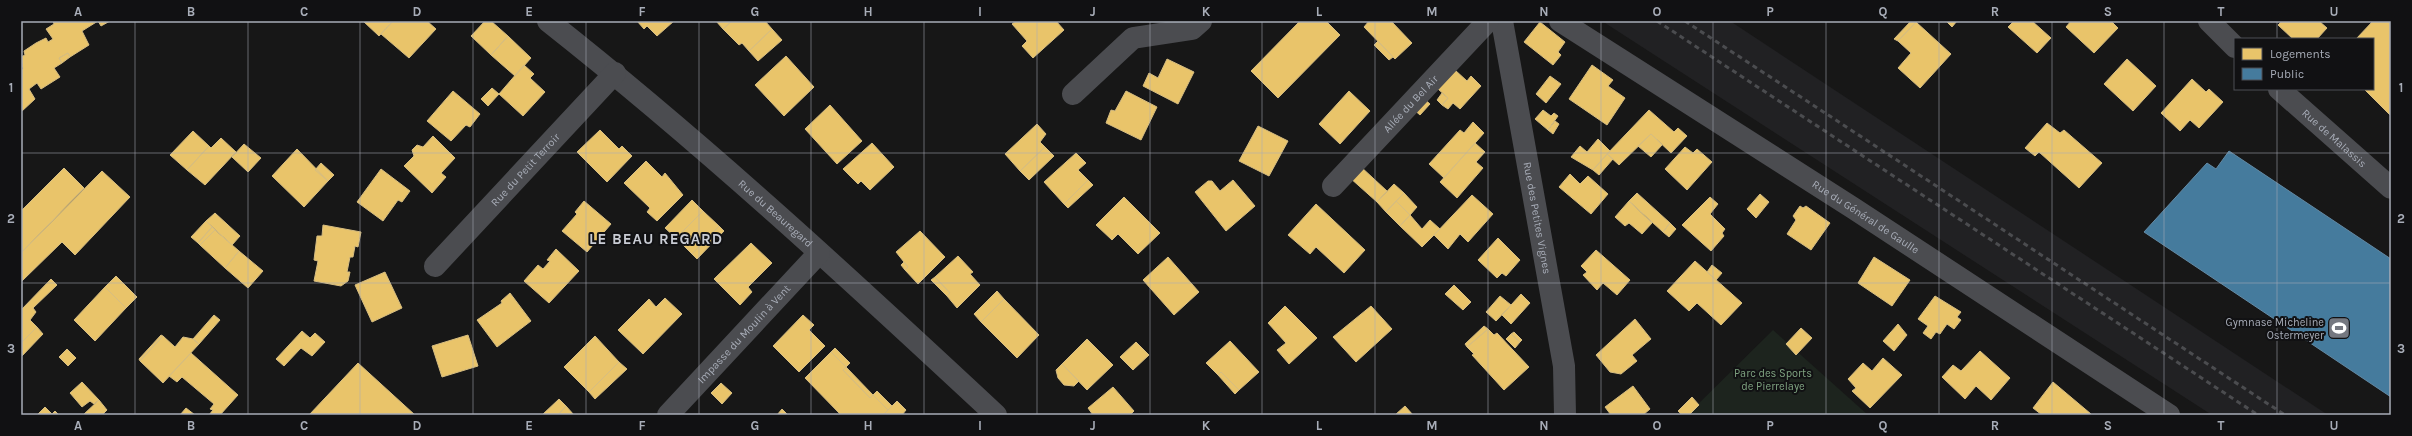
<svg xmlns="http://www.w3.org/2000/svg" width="2412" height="436" viewBox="0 0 2412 436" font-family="Karla,sans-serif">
  <rect width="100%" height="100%" fill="#171717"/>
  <path fill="#212123" d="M1602,21H1730L2328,415H2212Z"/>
  <path fill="#1d241e" d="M1773,330L1868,415H1687Z"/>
  <path fill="#e9c46a" stroke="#d6bd81" d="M53,21H98L82,31L89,45L70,57L68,53L59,58L62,63L54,68L60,77L41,89L37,83L29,89L35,99L21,112V70L23,69L21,57L25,55L24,51L36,43L46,38L48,42L53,39L46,29L54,24Z
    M98,21H110L101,26Z
    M363,21H393L379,36Z
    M393,21H427L436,29L409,58L381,34Z
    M485,21H491L508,36L491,55L471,36Z
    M637,21H674L657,36L647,26L644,29Z
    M716,21H732L723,29Z
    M732,21H765L772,29L749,51L742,43L739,45L723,29Z
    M1016,21H1056L1064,30L1033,58L1022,46L1027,41L1012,24Z
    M1300,21H1326L1340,35L1278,98L1251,71Z
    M1369,21H1391L1412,43L1395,59L1364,27Z
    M1911,21L1916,22L1898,41L1894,39Z
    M1946,21H1957L1952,27Z
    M2014,21H2032L2051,38L2037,53L2008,27Z
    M2071,21H2111L2118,28L2094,53L2066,27Z
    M2282,21H2319L2327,28L2317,39H2293L2278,25Z
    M2373,21H2391V116L2364,89H2373V39H2356Z
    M1540,22L1565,42L1558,52L1561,55L1553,65L1524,42Z
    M1916,22L1951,54L1920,88L1898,68L1911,53L1898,41Z
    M772,29L782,40L758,61L749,51Z
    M508,36L531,58L515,76L491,55Z
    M1378,41L1393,57L1389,60L1374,45Z
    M68,53L70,57L62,63L59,58Z
    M786,56L814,87L784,116L755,85Z
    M1167,59L1194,72L1178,104L1143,86L1149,73L1158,78Z
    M2127,59L2156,86L2133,111L2104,84Z
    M524,65L534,74L530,78L545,92L523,116L499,94Z
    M1592,65L1613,80L1608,86L1625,98L1607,125L1569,99Z
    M1455,70L1467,81L1471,76L1481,86L1460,109L1453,103L1448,109L1442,105L1448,98L1438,89Z
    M1550,76L1561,84L1546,103L1536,94Z
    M2192,79L2206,92L2209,89L2223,102L2199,128L2190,120L2180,131L2161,113Z
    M492,88L499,94L488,106L481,99Z
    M453,91L480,114L470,127L466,125L451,141L427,121Z
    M1126,91L1157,107L1141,140L1106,123L1111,110L1115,111Z
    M1349,91L1370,111L1340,144L1319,124Z
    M1442,93L1448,98L1442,105L1437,100Z
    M1422,97L1430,104L1420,115L1412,108Z
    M830,105L862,141L837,164L805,129Z
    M1543,110L1551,116L1554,113L1558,116L1548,130L1535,119Z
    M1649,110L1674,132L1678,128L1687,136L1671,153L1651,134L1619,165L1607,154Z
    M1555,121L1559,124L1553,134L1548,130Z
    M1473,122L1484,133L1444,178L1429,164L1460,130L1464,133Z
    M2047,123L2060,133L2064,130L2102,163L2079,188L2039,152L2035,156L2025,148Z
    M1037,124L1046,134L1040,142L1045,147L1020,171L1005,154Z
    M1258,126L1288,141L1269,176L1239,161Z
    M600,130L619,149L622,146L632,156L607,182L577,152Z
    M193,131L209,146L187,170L170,155Z
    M1651,134L1662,145L1651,157L1638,146Z
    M433,136L455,158L441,173L446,177L432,193L404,166L414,156L412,150L417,145L423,147Z
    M221,138L236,152L205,185L187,170L209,146L211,148Z
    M1598,139L1610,151L1593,170L1571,157L1580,146L1587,152Z
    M872,143L894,167L870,190L861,181L858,184L843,169Z
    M1475,143L1485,152L1476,162L1483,168L1457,198L1440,182Z
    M244,144L261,158L248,172L232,157Z
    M1045,147L1054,156L1029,180L1020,171Z
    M1685,147L1693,153L1697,149L1712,162L1687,190L1665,169Z
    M297,149L328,181L304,207L272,176Z
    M1076,153L1086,163L1078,170L1088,180L1064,204L1044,182Z
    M1607,154L1613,159L1599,175L1593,170Z
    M646,161L662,177L665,173L683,195L657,221L647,212L650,208L624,183Z
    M321,163L334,175L328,181L315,170Z
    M1360,166L1387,191L1377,202L1349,177Z
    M64,168L84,188L21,253V211Z
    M381,169L410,191L402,202L398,200L383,221L357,202Z
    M102,171L130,197L75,255L62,242L22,281L21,253Z
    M1570,174L1580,184L1588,176L1608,194L1591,214L1559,187Z
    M1088,180L1093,185L1068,208L1064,204Z
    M1233,180L1255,206L1226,231L1195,192L1208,181H1212L1220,191Z
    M1394,184L1404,193L1386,212L1377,202Z
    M1404,193L1417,207L1410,215L1396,201Z
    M1637,193L1670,223L1663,232L1629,201Z
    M1760,194L1769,202L1756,218L1747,209Z
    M1472,195L1493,214L1468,242L1460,234L1448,249L1434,235Z
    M1124,197L1160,233L1138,254L1118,234L1112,240L1096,225Z
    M1710,197L1718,204L1710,214L1725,229L1722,233L1724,236L1711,251L1682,225Z
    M692,200L703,211L676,238L665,228Z
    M584,201L611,224L587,252L562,231L577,214L575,212Z
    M1396,201L1410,215L1400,226L1386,212Z
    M1629,201L1652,223L1642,234L1629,223L1625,226L1615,217Z
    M1316,204L1365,250L1344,273L1316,247L1310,254L1288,235Z
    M1800,206L1803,208L1806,206L1830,223L1811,250L1787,234L1796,220L1793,216Z
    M703,211L719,226L692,254L676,238Z
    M215,213L240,236L232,245L206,221Z
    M1410,215L1422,229L1430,220L1440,229L1422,247L1400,226Z
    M206,221L212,227L198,243L191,237Z
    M1670,223L1676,229L1669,237L1663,232Z
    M323,225L361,232L358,247L355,246L353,257H350L347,272H350L348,281L341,286L314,281L318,261L314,260L317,236H322Z
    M719,226L724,231L697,259L692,254Z
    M212,227L215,230L200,245L198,243Z
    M215,230L239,251L225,268L200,245Z
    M920,231L945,257L918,284L905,270L908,267L896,252Z
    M1498,238L1520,260L1506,276L1502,273L1497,278L1478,260Z
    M751,243L772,263L748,287L752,292L740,305L714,279Z
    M556,249L579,271L549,303L524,281L538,265L543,269L550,261L547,260Z
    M1596,250L1630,280L1617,295L1603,283L1597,290L1583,275L1587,272L1581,266Z
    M239,251L263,271L248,288L225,268Z
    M958,256L973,272L970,274L980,285L957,308L947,296L950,293L935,277Z
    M1168,257L1199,292L1174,315L1143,280Z
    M1874,257L1910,280L1892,306L1858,283Z
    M1695,261L1742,303L1721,325L1697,303L1689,311L1667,291Z
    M904,262L908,267L905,270L901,265Z
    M1712,265L1722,273L1716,280L1707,272Z
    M385,272L402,308L372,322L355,285Z
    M116,276L137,297L126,308L105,287Z
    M935,277L950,293L947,296L931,280Z
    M51,279L57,285L33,308L36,312L30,320L37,327L21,343V310Z
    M1454,285L1471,302L1463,310L1445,294Z
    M105,287L126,308L95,341L74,320Z
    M997,291L1004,299L981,322L974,314Z
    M510,293L531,321L497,347L477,320L502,303L501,301Z
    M1521,294L1530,303L1511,324L1502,315Z
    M1500,296L1511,305L1496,321L1486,312Z
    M1935,296L1961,312L1957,317L1961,320L1954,329L1947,324L1940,334L1936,332L1931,339L1923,333L1928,326L1918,319Z
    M665,298L682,314L643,354L618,330L649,299L656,307Z
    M1004,299L1039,335L1017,358L981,322Z
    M1285,306L1317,338L1289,364L1277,350L1286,343L1268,323Z
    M1371,306L1392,329L1356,362L1333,337Z
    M214,315L220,320L199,344L193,339Z
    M803,315L814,325L809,330L825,346L799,372L773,346Z
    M1635,319L1651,339L1632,355L1637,361L1621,374L1610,372L1596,355Z
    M1898,324L1907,335L1894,351L1883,341Z
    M1484,326L1488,329L1467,347L1465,344Z
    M37,327L43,334L21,357V343Z
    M1801,328L1812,338L1796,355L1786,344Z
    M1488,329L1494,335L1497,333L1529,367L1504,390L1472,355L1474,354L1467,347Z
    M302,331L310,338L315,333L325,342L312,356L301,348L284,366L276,359Z
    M1514,332L1522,340L1520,342L1511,334Z
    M1511,334L1520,342L1515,348L1506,339Z
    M161,335L163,336L140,361L139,359Z
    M468,335L478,366L442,377L432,346Z
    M163,336L175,347L183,337L193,339L199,344L163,383L140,361Z
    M595,336L619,362L589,392L564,367Z
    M1087,339L1113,365L1087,390L1062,364Z
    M1230,341L1259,372L1239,390L1221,372L1218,375L1206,363Z
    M1136,342L1149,355L1133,370L1120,357Z
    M835,348L850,363L846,367L831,352Z
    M67,349L76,358L68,366L59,357Z
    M1980,351L2010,378L1991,400L1976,386L1965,399L1942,377L1953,365L1961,371Z
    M831,352L846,367L843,370L870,398L873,395L888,410L883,415H841L805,378Z
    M191,353L238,395L220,415H209L213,410L210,409L214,404L182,377L177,382L169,376Z
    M1883,358L1902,375L1870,408L1852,391L1856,388L1848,379L1863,363L1872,371Z
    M619,362L627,369L595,399L589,392Z
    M358,363L415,415H309Z
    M1062,364L1079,381L1074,386L1064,385L1058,378L1056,370Z
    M846,367L873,395L870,398L843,370Z
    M1221,372L1239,390L1235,394L1218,375Z
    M82,382L99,400L94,404L90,401L82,407L70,393Z
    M2053,382L2091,414L2090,415H2042L2033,408Z
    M721,383L732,393L722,404L711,393Z
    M1633,386L1650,409L1643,415H1611L1605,407Z
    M1113,387L1134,411L1130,415H1093L1088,408Z
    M877,391L892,406L888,410L873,395Z
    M1692,397L1699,405L1689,415H1682L1678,411Z
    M559,399L566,406L558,415H542Z
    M99,400L107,410L102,415H83Z
    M897,401L906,410L902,415H883Z
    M566,406L574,415H558Z
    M1405,406L1413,415H1395Z
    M45,407L52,414L55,411L59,415H37Z
    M186,408L195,415H180Z
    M782,409L788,415H777Z"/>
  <path fill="#457b9d" stroke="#638aa5" d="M2229,151L2391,259V397L2144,232L2207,163L2216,169Z"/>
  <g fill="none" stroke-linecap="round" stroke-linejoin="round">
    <g stroke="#4b4c50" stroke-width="22">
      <path id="s1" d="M548,21C704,144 851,280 996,415"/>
      <path id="s2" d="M1502,21L1564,366L1565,415"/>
      <path id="s3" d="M1560,21L1853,208L2169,415"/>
      <path d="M2209,21L2235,47"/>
      <path id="s4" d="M2279,89L2391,188"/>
      <path d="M1073,94L1133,38L1192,29L1201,21"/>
      <path id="s5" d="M1333,186L1488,21"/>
      <path id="s6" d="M435,266L615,73"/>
      <path id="s7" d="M668,415L819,253"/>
    </g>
    <path stroke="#4b4c4f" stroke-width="3" stroke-dasharray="5 4" stroke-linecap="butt" d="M1657,21L2258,415
      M1685,21L2285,415"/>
  </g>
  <path fill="none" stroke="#a8adb8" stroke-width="1" stroke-opacity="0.55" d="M135,21V415M248,21V415M360,21V415M473,21V415M586,21V415M699,21V415M811,21V415M924,21V415M1037,21V415M1150,21V415M1262,21V415M1375,21V415M1488,21V415M1601,21V415M1713,21V415M1826,21V415M1939,21V415M2052,21V415M2164,21V415M2277,21V39M2277,89V415M21,153H2391M21,283H2391"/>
  <defs>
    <g id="stadium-square" transform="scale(1.15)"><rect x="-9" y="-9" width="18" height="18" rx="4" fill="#757880" stroke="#111113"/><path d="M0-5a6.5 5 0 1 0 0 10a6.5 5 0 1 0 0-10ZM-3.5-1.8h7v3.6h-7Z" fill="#fff"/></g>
  </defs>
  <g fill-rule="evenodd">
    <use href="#stadium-square" x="2339" y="328"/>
  </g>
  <g text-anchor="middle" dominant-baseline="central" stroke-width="4" stroke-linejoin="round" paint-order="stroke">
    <g font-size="11" fill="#a8adb8" stroke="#111113">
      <text stroke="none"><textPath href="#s5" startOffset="113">Allée du Bel Air</textPath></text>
      <text stroke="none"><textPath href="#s4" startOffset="74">Rue de Malassis</textPath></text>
      <text stroke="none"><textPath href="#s6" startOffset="132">Rue du Petit Terroir</textPath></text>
      <text stroke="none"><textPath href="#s1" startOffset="298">Rue du Beauregard</textPath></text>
      <text stroke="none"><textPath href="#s3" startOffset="363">Rue du Général de Gaulle</textPath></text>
      <text stroke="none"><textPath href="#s2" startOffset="200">Rue des Petites Vignes</textPath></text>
      <text stroke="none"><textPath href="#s7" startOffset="111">Impasse du Moulin à Vent</textPath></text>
    </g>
    <g font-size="11" fill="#a8adb8" stroke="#111113" text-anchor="end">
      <text x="2324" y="322">Gymnase Micheline<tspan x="2324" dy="13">Ostermeyer</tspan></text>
    </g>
    <g font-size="11" fill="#7fa381" stroke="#111113">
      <text x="1773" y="373">Parc des Sports<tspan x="1773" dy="13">de Pierrelaye</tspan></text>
    </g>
    <g font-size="15" font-weight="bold" letter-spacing="1" fill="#c9ccd4" stroke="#111113">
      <text x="656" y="239">LE BEAU REGARD</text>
    </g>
  </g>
  <rect width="2412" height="436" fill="none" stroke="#111113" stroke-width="44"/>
  <rect x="2234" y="38" width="140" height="52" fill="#111113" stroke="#4d4f55"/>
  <rect x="2242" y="48" width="20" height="12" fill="#e9c46a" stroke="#4d4f55"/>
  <text x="2270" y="58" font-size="12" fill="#a8adb8">Logements</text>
  <rect x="2242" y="68" width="20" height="12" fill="#457b9d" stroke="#4d4f55"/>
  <text x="2270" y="78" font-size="12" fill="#a8adb8">Public</text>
  <rect x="22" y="22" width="2368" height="392" fill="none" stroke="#a8adb8" stroke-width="1.5"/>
  <g font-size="13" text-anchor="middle" font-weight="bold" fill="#a8adb8">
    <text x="78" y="16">A</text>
    <text x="191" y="16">B</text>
    <text x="304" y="16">C</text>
    <text x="417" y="16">D</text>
    <text x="529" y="16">E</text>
    <text x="642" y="16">F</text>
    <text x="755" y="16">G</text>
    <text x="868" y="16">H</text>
    <text x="980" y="16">I</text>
    <text x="1093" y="16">J</text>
    <text x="1206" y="16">K</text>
    <text x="1319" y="16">L</text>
    <text x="1432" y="16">M</text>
    <text x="1544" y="16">N</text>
    <text x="1657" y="16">O</text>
    <text x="1770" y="16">P</text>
    <text x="1883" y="16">Q</text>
    <text x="1995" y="16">R</text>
    <text x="2108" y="16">S</text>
    <text x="2221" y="16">T</text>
    <text x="2334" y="16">U</text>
    <text x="11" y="92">1</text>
    <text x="2401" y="92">1</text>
    <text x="11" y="223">2</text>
    <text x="2401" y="223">2</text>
    <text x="11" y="353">3</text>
    <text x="2401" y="353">3</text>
    <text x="78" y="430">A</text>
    <text x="191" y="430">B</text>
    <text x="304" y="430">C</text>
    <text x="417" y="430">D</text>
    <text x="529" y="430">E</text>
    <text x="642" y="430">F</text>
    <text x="755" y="430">G</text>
    <text x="868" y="430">H</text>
    <text x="980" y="430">I</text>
    <text x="1093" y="430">J</text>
    <text x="1206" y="430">K</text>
    <text x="1319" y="430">L</text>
    <text x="1432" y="430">M</text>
    <text x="1544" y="430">N</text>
    <text x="1657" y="430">O</text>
    <text x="1770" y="430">P</text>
    <text x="1883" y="430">Q</text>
    <text x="1995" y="430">R</text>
    <text x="2108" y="430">S</text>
    <text x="2221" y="430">T</text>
    <text x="2334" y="430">U</text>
  </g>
</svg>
